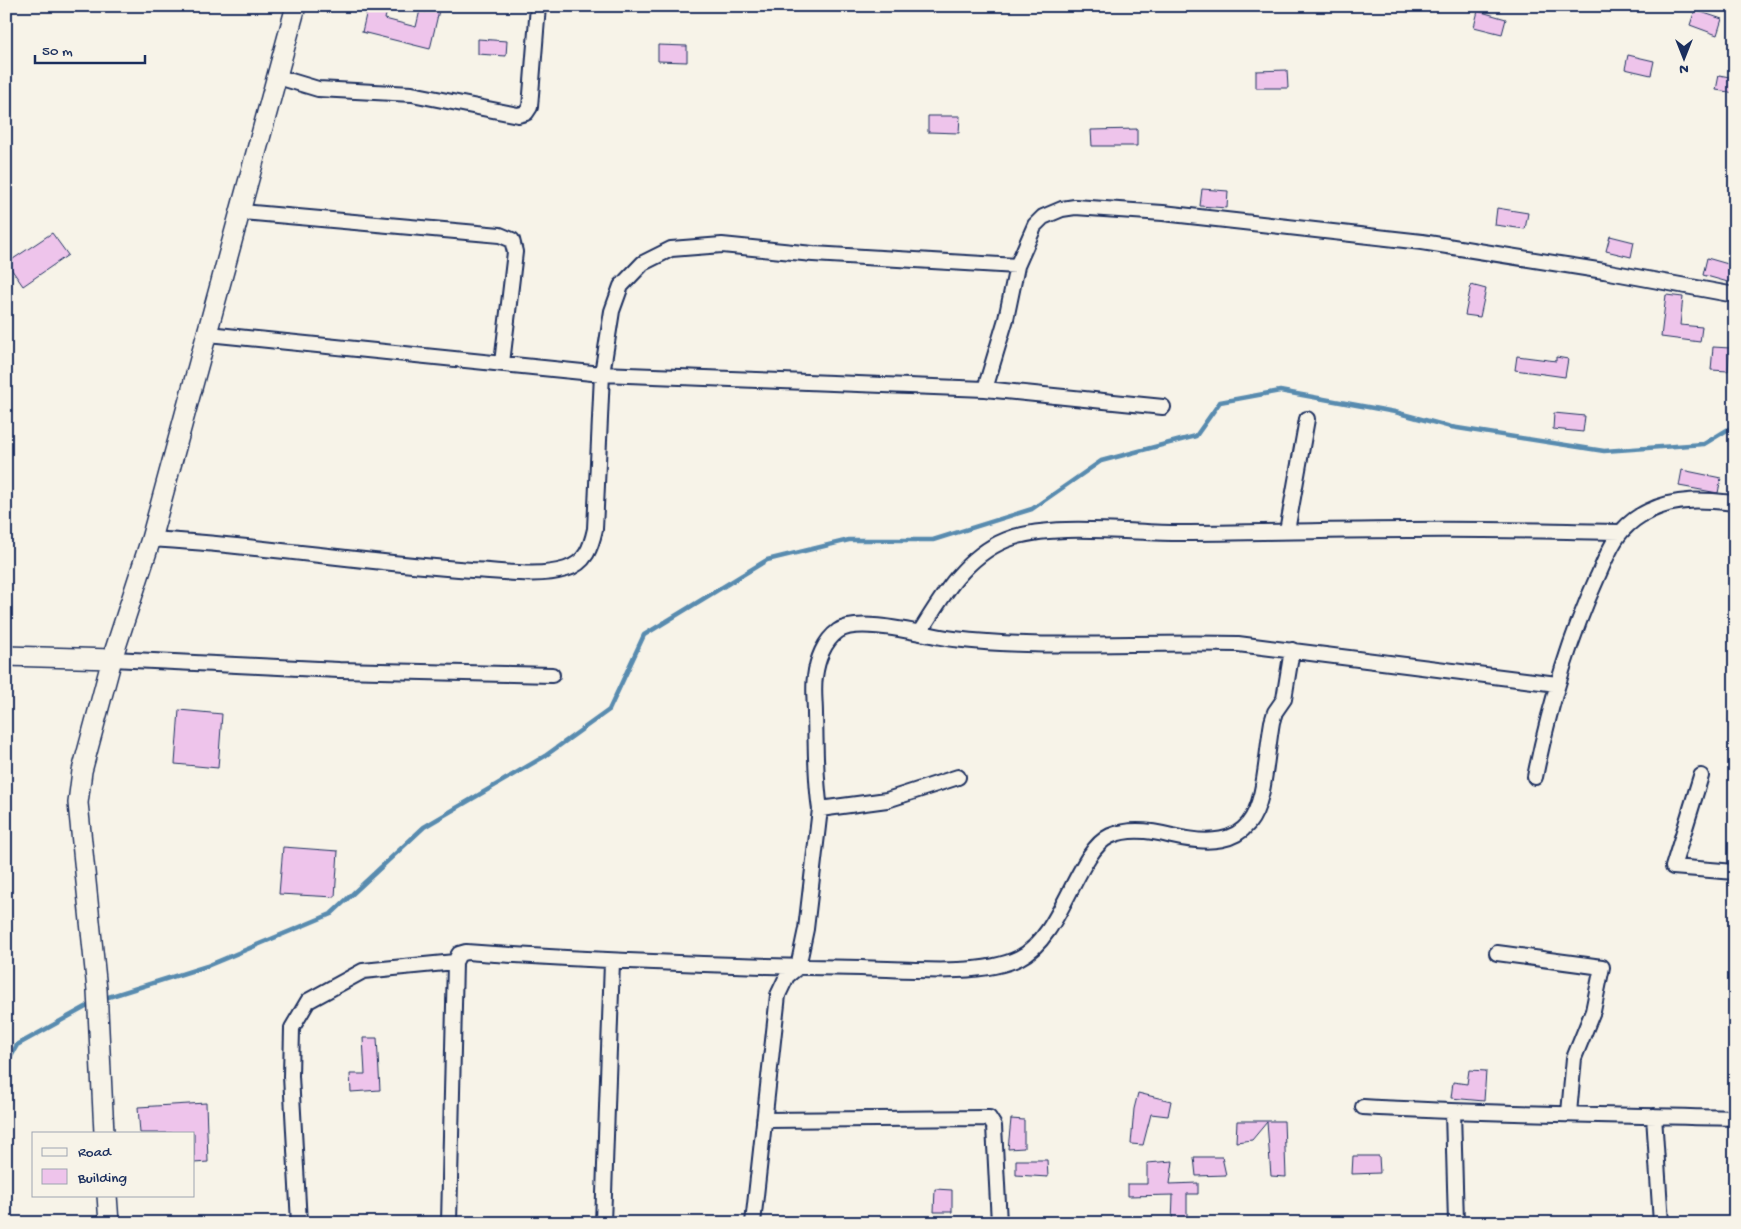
<svg xmlns="http://www.w3.org/2000/svg" width="1741" height="1229" viewBox="0 0 1741 1229" font-family="'Gochi Hand',sans-serif">
  <rect width="100%" height="100%" fill="#f7f3e8"/>
  <filter id="ink" filterUnits="userSpaceOnUse"><feTurbulence type="fractalNoise" baseFrequency=".02" numOctaves="2"/><feDisplacementMap in="SourceGraphic" scale="10" xChannelSelector="R" yChannelSelector="G"/><feConvolveMatrix kernelMatrix="1 2 1 2 8 2 1 2 1" color-interpolation-filters="sRGB"/></filter>
  <g filter="url(#ink)">
    <g fill="none" stroke-linecap="round" stroke-linejoin="round">
      <path stroke="#598baf" stroke-width="4.5" d="M102,999L207,966L331,914L424,827L545,756L609,710L644,635L767,560L849,540H933L1032,509L1101,461L1196,436L1220,402L1280,391L1395,412L1451,427L1604,451L1704,444L1732,427L1735,419
        M6,1064L17,1045L93,1003"/>
    </g>
    <path fill="#eec4eb" stroke="#1b2f5e" d="M368,6H388L385,19L416,27L420,10L426,12L427,6H440L430,49L362,32Z
      M1695,10L1722,19L1717,35L1690,25Z
      M1478,11L1506,19L1502,34L1474,27Z
      M478,39L507,41L506,56L478,54Z
      M658,45L687,46V62L658,61Z
      M1628,55L1654,61L1651,75L1625,69Z
      M1287,70L1288,88H1256V71Z
      M1719,75L1735,78V93L1716,90Z
      M928,116H960L959,133L928,132Z
      M1137,129V146H1092L1091,130Z
      M1202,189L1228,191L1227,208L1200,206Z
      M1497,208L1528,213L1525,229L1495,225Z
      M52,233L68,255L23,286L7,263Z
      M1610,236L1634,242L1631,257L1606,251Z
      M1707,258L1735,266V284L1703,275Z
      M1471,285L1486,289L1480,317L1465,315Z
      M1666,295L1683,297L1680,325L1702,327L1700,342L1661,337Z
      M1713,347L1730,348L1728,371L1711,370Z
      M1517,356L1556,361V357L1568,359L1565,377L1515,370Z
      M1554,413L1585,416L1583,432L1553,429Z
      M1682,470L1721,478L1718,493L1679,486Z
      M179,710L222,714L218,768L175,764Z
      M283,847L338,851L335,897L279,894Z
      M363,1038H377L380,1090L351,1092L350,1074H365Z
      M1469,1070L1486,1071L1484,1101L1451,1098L1453,1082L1467,1084Z
      M1138,1093L1171,1101L1168,1116L1151,1114L1143,1145L1131,1144L1134,1109Z
      M206,1103L208,1162L194,1163V1133H140L138,1107Z
      M1011,1119L1024,1120V1148L1008,1149Z
      M1237,1121H1284L1286,1177L1271,1176L1267,1122L1252,1140L1236,1142Z
      M1353,1156H1379L1380,1173L1352,1174Z
      M1194,1157H1222L1226,1175L1196,1176Z
      M1016,1160H1047L1048,1177L1016,1175Z
      M1173,1161L1170,1184L1198,1183V1194H1187V1223H1172L1173,1195L1128,1196V1184H1147V1163Z
      M935,1189L952,1190V1212H934Z"/>
    <g fill="none" stroke-linecap="round" stroke-linejoin="round">
      <g stroke="#1b2f5e" stroke-width="18">
        <path id="street" d="M278,77L318,89L412,94L518,115L526,113L530,107L538,6
          M242,212L500,235L512,240L515,252L502,363
          M208,334L602,374L985,389L1006,319L1017,266L1035,225L1043,217L1062,209L1075,207L1163,213L1422,242L1604,271L1735,295
          M985,389L1163,407
          M1287,531L1307,419
          M151,539C259,545 365,563 472,570C502,571 537,578 566,569C586,563 591,547 595,529L602,374L612,311L621,286L643,263L671,249L722,245L813,254L1017,266
          M920,632C942,596 966,556 1006,540C1049,522 1130,533 1179,533C1256,533 1332,530 1409,530C1480,529 1550,531 1621,532
          M112,659L339,670L552,675
          M1701,776L1673,867L1735,872
          M1535,777C1549,708 1568,642 1597,578C1604,563 1611,543 1622,531C1629,523 1640,515 1649,511C1676,497 1705,500 1735,503
          M820,809C815,777 816,746 815,714C815,702 813,688 815,677C817,660 824,641 838,631C859,616 929,636 954,639C1048,650 1143,641 1238,644L1557,684
          M1497,953L1602,967L1593,1011L1574,1058L1569,1113
          M1363,1107C1487,1114 1611,1115 1735,1118
          M1453,1112L1456,1223
          M1654,1116L1661,1223
          M764,1120L989,1118L994,1126L999,1223
          M299,1223L291,1076L292,1028L308,1001L363,971L455,962
          M449,1223L455,962L459,954L466,952C598,961 729,966 861,968C905,969 981,977 1019,958C1062,937 1077,851 1110,836C1128,828 1153,831 1172,836C1270,859 1260,793 1272,722L1275,712L1284,699L1292,650
          M603,1223L612,962
          M753,1223L778,995L787,976L798,967L806,929L820,809L887,800L958,777"/>
      </g>
      <g stroke="#1b2f5e" stroke-width="22">
        <path id="secondary" d="M6,656L112,659
          M104,1133L97,990L78,803L82,771L112,659L151,539L296,6
          M107,1195L109,1223"/>
      </g>
      <use href="#street" stroke="#f7f3e8" stroke-width="14"/>
      <use href="#secondary" stroke="#f7f3e8" stroke-width="19"/>
    </g>
  </g>
  <rect width="1741" height="1229" fill="none" stroke="#f7f3e8" stroke-width="25"/>
  <rect x="12" y="12" width="1716" height="1204" fill="none" stroke="#1b2f5e" stroke-width="2" filter="url(#ink)"/>
  <rect x="32" y="1132" width="162" height="65" fill="#f7f3e8" stroke="#9fa5b1"/>
  <rect x="42" y="1148" width="25" height="8" fill="#f7f3e8" stroke="#9fa5b1"/>
  <text x="78" y="1156" font-size="15" fill="#1b2f5e">Road</text>
  <rect x="42" y="1169" width="25" height="15" fill="#eec4eb" stroke="#9fa5b1"/>
  <text x="78" y="1182" font-size="15" fill="#1b2f5e">Building</text>
  <g transform="translate(1684 58) rotate(180)" stroke="#f7f3e8" stroke-width="4" paint-order="stroke">
  <path d="M0-4L9 19L0 12L-9 19Z" fill="#1b2f5e"/>
  <text y="-8" font-size="14" font-weight="bold" text-anchor="middle" fill="#1b2f5e">N</text>
  </g>
  <path d="M35 55v8h110v-8" fill="none" stroke="#1b2f5e" stroke-width="2.5"/>
  <text x="42" y="55" font-size="15" fill="#1b2f5e" stroke="#f7f3e8" stroke-width="4" paint-order="stroke">50 m</text>
</svg>
